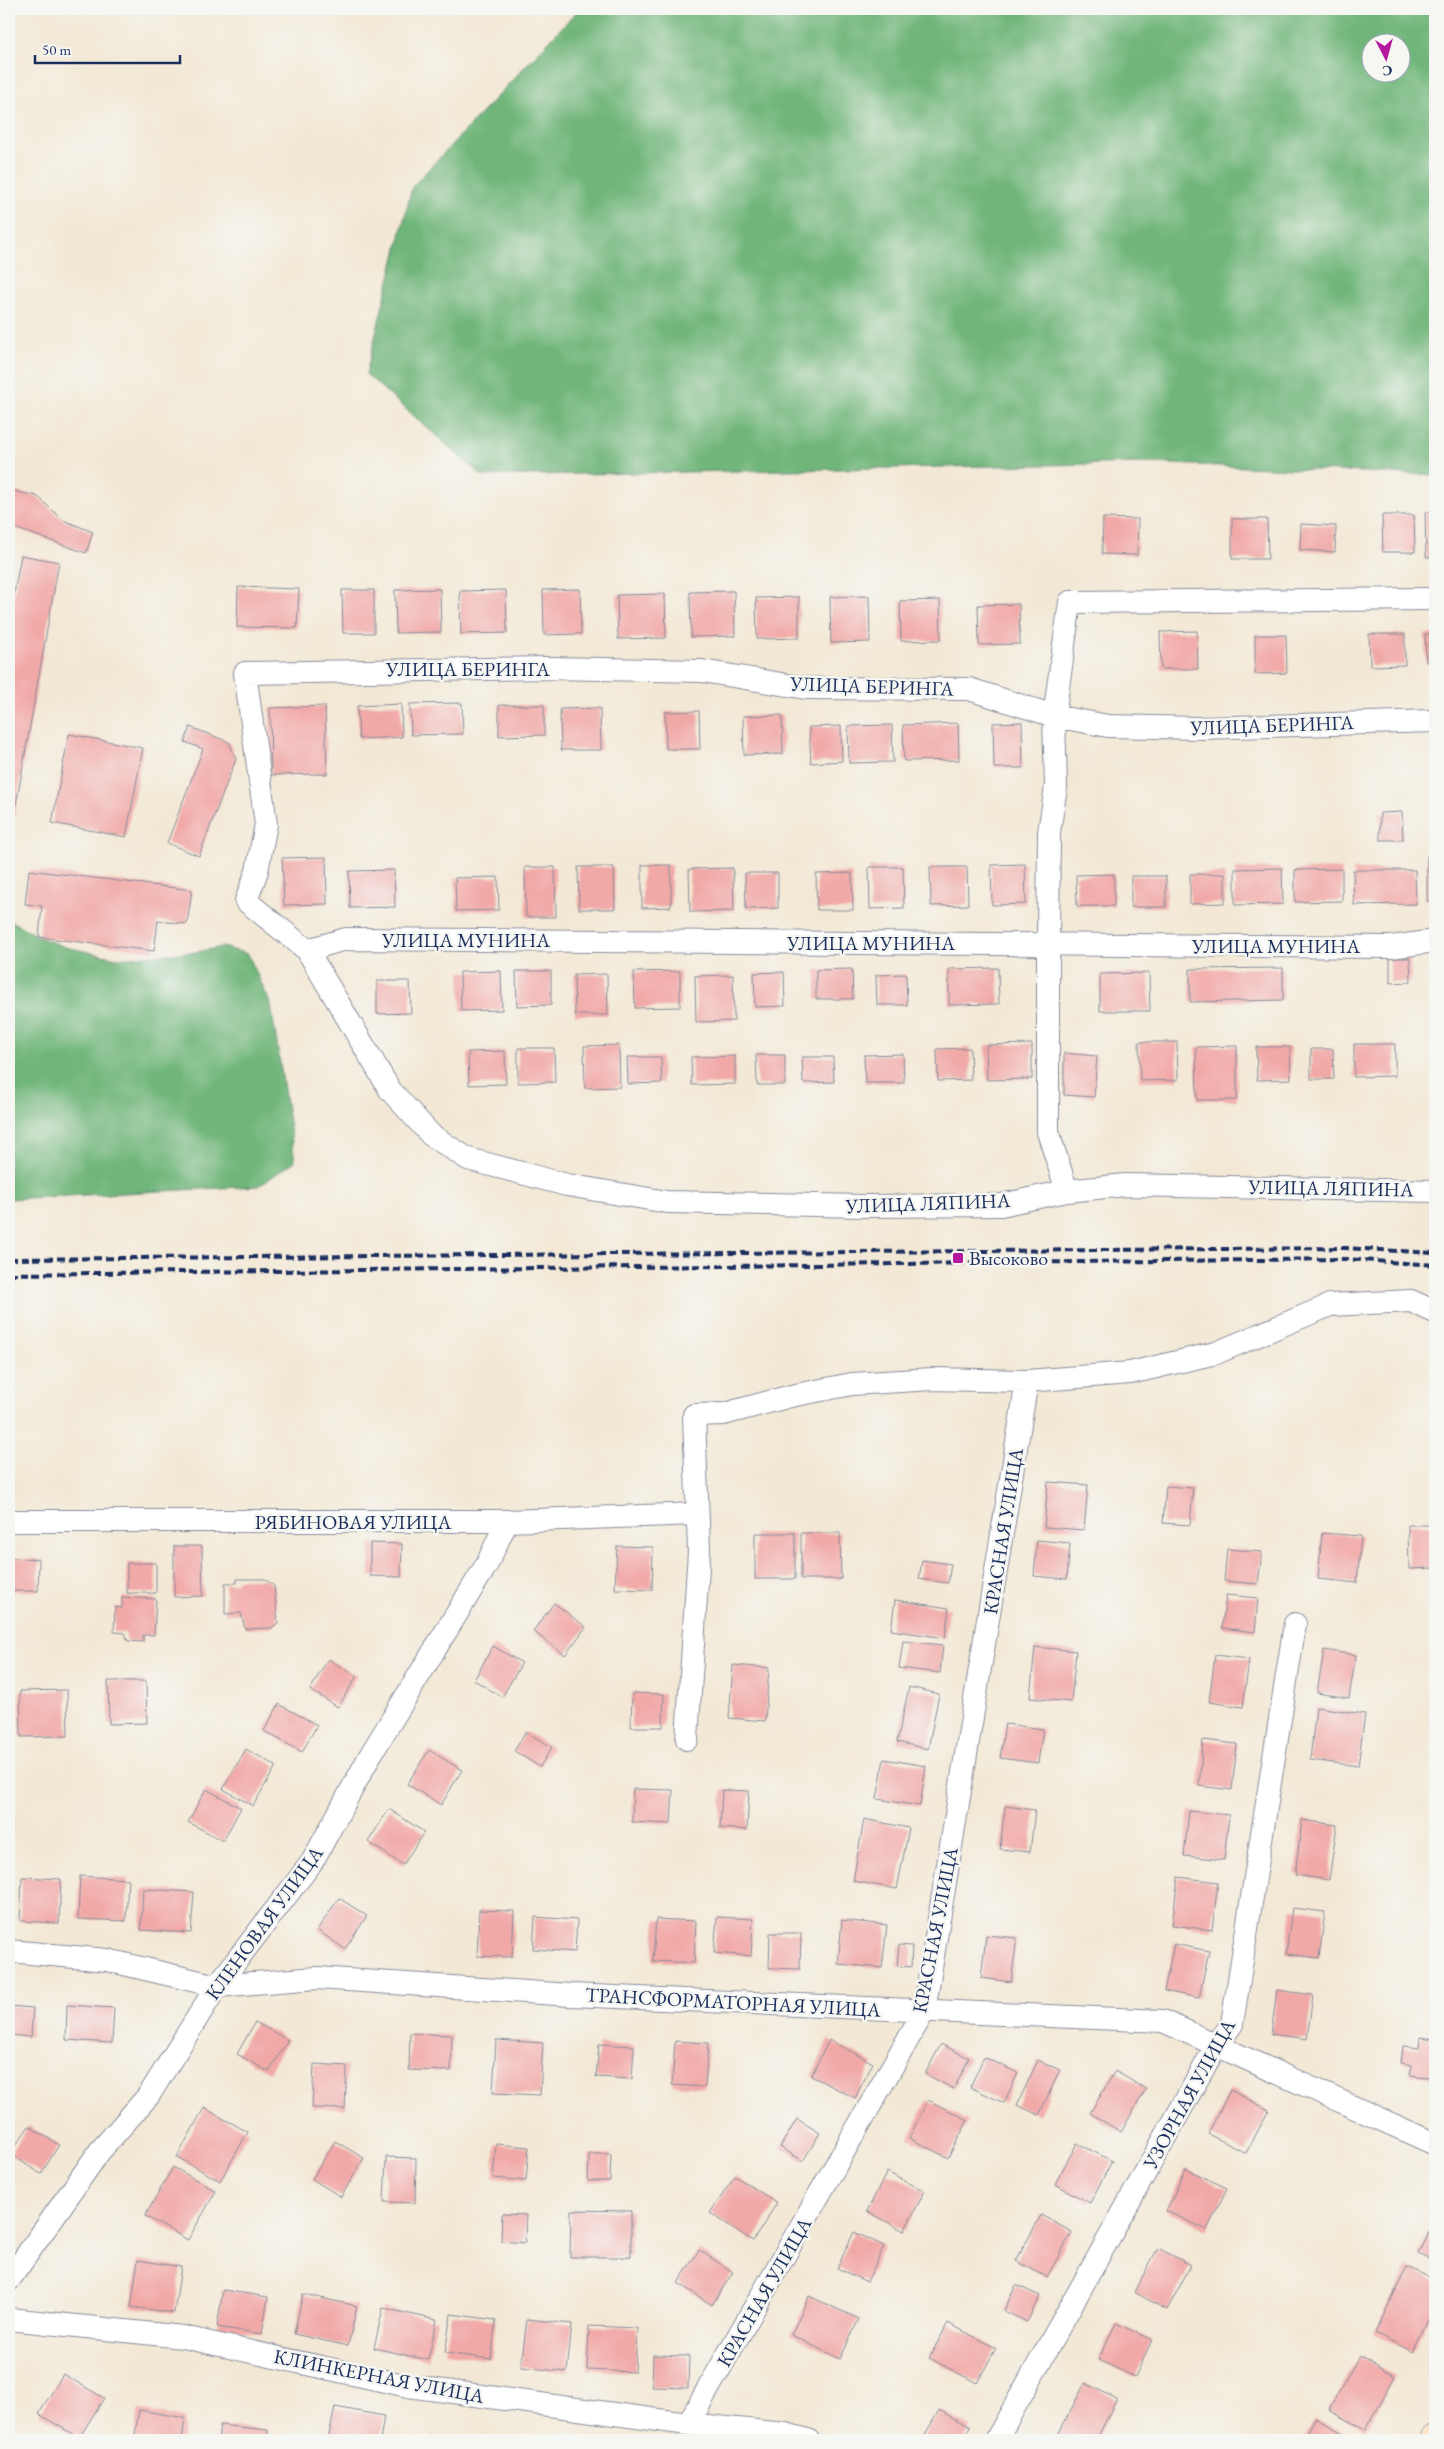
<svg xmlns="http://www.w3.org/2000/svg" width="1444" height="2449" viewBox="0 0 1444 2449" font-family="'EB Garamond',serif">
  <rect width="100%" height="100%" fill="#f6f6f2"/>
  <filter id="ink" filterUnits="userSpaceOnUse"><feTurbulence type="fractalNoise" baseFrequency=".02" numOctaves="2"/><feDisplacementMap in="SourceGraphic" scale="10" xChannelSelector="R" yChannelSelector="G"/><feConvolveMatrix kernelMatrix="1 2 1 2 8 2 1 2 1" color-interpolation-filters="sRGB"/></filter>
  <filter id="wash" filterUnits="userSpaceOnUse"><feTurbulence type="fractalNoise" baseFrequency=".0096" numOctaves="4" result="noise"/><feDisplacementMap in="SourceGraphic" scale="20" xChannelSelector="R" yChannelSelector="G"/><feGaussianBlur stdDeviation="1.12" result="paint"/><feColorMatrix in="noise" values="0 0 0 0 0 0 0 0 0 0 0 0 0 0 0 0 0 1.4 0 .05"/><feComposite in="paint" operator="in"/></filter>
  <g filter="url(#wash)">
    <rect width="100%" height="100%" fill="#f3e8d5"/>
    <path fill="#70b579" stroke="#46726c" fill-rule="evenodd" d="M579,9H1435V475L1149,463L482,476L366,374L412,187ZM1372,42H1402V72H1372Z
      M9,920L39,937L65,947L117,958L197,952L222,947L248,954L271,1005L295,1161L259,1186L9,1199Z"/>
    <g id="blocks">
      <path fill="#f1a9a7" d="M9,490L37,496L63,520L93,532L86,553L9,526Z
        M1425,512H1435V557H1426Z
        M1382,515H1414L1415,552H1383Z
        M1103,518L1138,519L1137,555L1102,554Z
        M1232,519H1267L1268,559H1232Z
        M1301,524L1336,526L1335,552L1300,550Z
        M21,555L59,562L13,822L9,821V622Z
        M238,587L299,589L297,628L237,627Z
        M440,589L441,632L396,633L395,590Z
        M580,589L581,634L544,635L543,590Z
        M342,590H374V633H343Z
        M506,590L507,633L461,634L460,591Z
        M734,591L735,636L691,637L690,592Z
        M665,594L666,638L618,639L617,595Z
        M869,596L870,642L831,643L830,597Z
        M799,597V638L757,639L756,598Z
        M940,600L941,640L901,641L900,601Z
        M1019,604L1020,644L979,645L978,605Z
        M1197,631L1198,669H1161L1160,632Z
        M1369,634H1405V665L1370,666Z
        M1425,634H1435V662H1426Z
        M1255,635H1286L1287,673L1255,674Z
        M462,703L463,734L411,735L410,704Z
        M401,704L402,737L359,739L357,706Z
        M499,705H544V735L499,736Z
        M325,706L327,774L271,775L270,708Z
        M600,708L601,750H561L560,709Z
        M699,711L700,749H666L665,712Z
        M782,715L783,754L744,755L743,716Z
        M1022,722L1023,768H994L993,723Z
        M958,723L959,760L904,761L903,725Z
        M892,725L893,762L849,763L848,726Z
        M841,726L842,761L811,763L809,727Z
        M190,727L229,742L236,759L199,856L167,843L203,749L185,742Z
        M69,734L143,748L126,837L52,823Z
        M1402,812L1403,840H1380V813Z
        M1427,856H1435V901H1427Z
        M326,857L327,904L284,905L282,858Z
        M1025,864L1026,904L992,905L991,865Z
        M642,865H671V907L642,908Z
        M525,867H555L556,917H526Z
        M578,867H614L615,909H579Z
        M869,867H903L904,908L870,909Z
        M930,867H967L968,905L931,906Z
        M733,868L734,911L690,912L689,869Z
        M1282,868L1283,904L1235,905V869Z
        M1342,869V901L1295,902V870Z
        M29,870L192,890L187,924L158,921L154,951L39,937L42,906L25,904Z
        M394,870L395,907L350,908L349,871Z
        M1353,870H1415L1416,904L1354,905Z
        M745,873H778V908L746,909Z
        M852,873L853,910H817L816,874Z
        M1114,874V906H1077L1076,875Z
        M1190,874H1225V903L1190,904Z
        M1131,876H1166V907H1131Z
        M498,877L499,910L456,911L455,878Z
        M1390,958H1410L1411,982L1390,983Z
        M998,968L999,1004L949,1005V969Z
        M1283,968V1000L1190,1002V969Z
        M852,969L853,999H816V970Z
        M501,971L502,1010L461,1011L460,972Z
        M516,971H551V1005L517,1006Z
        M680,971V1007L635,1008L634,972Z
        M784,972L785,1006L755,1007L754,973Z
        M1149,973L1150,1011H1100V974Z
        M607,974L608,1015H575L574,975Z
        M906,974L907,1005H877L876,975Z
        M733,975L734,1021L696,1022L695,976Z
        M377,981H410L411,1013L377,1014Z
        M1139,1042H1177L1178,1080L1140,1081Z
        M1032,1044V1079L987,1080L986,1045Z
        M1354,1044H1395V1076L1354,1077Z
        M619,1045L620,1087L585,1088L584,1046Z
        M1237,1046V1100H1197L1196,1047Z
        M1256,1047H1290L1291,1079L1257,1080Z
        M518,1048H554L555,1082L518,1083Z
        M970,1048L971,1080L938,1081L937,1049Z
        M1311,1049H1333L1334,1079H1311Z
        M505,1051L506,1084L469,1085L468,1052Z
        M1064,1053L1097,1056L1094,1097L1064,1095Z
        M903,1054L904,1083H865L864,1055Z
        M756,1055H785V1085H757Z
        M735,1056V1084L692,1085L691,1057Z
        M627,1057H661L662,1083L628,1084Z
        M802,1057H833L834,1082L803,1083Z
        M1048,1482L1088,1485L1084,1530L1044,1527Z
        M1166,1486L1193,1488L1190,1525L1163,1523Z
        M1408,1525H1435V1568L1409,1569Z
        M755,1533H795V1579H755Z
        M801,1533H840L841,1579H801Z
        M1322,1533L1361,1536L1357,1583L1318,1579Z
        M1037,1540L1070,1543L1067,1579L1034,1576Z
        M370,1543L402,1544L401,1577L370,1576Z
        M174,1546H202L203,1596L174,1597Z
        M617,1546L653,1547L652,1590L615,1589Z
        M1227,1549L1262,1552L1258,1584L1224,1581Z
        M10,1558L39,1559L38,1591H9Z
        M922,1560L951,1564L948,1583L919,1579Z
        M127,1563H156V1593H127Z
        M237,1579H265L274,1586L278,1623L271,1628L245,1629L241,1613L225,1614V1583H237Z
        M1226,1595L1258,1598L1255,1632L1222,1628Z
        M122,1597L156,1599L154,1635H143V1642L128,1641L125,1633L114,1632L115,1607L122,1608Z
        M895,1600L949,1608L945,1638L891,1630Z
        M554,1603L586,1627L565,1655L533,1631Z
        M903,1641L943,1645L940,1673L899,1668Z
        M493,1646L522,1663L502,1697L474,1680Z
        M1035,1647L1076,1651L1071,1702L1030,1698Z
        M1324,1650L1356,1655L1349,1698L1317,1693Z
        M1215,1655L1249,1659L1243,1707L1209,1702Z
        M328,1659L357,1676L338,1707L310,1690Z
        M733,1665L769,1668L765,1721L729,1718Z
        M108,1681H146L147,1723L109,1724Z
        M909,1687L939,1694L928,1749L897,1742Z
        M67,1690L68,1736L21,1737L20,1691Z
        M632,1693L664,1694L663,1727H631Z
        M279,1704L317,1725L302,1752L264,1731Z
        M1316,1707L1365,1714L1358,1766L1310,1760Z
        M1005,1724L1043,1729L1038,1763L1000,1758Z
        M526,1732L552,1747L540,1767L514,1751Z
        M1203,1740L1237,1744L1232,1790L1199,1786Z
        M246,1749L276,1766L253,1806L223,1789Z
        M429,1750L462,1770L441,1805L407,1784Z
        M884,1759L926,1766L920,1806L877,1799Z
        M206,1789L241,1808L223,1841L188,1822Z
        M633,1789L673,1790L671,1824L632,1822Z
        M722,1790L749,1791L747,1830L720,1828Z
        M1005,1806L1035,1810L1030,1852L1000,1849Z
        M389,1809L424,1832L403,1865L368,1842Z
        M1189,1811L1229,1815L1224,1860L1184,1856Z
        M864,1819L909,1828L897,1889L853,1881Z
        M1302,1820L1337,1825L1329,1880L1295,1875Z
        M80,1876L128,1879L126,1921L78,1919Z
        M22,1877L61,1879L59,1923L20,1921Z
        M1178,1877L1218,1882L1212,1930L1172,1925Z
        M143,1889L194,1892L191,1933L141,1930Z
        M339,1898L367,1916L345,1949L317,1930Z
        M1292,1908L1325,1912L1319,1958L1286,1954Z
        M479,1910L514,1911L512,1957L477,1956Z
        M535,1917L577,1920L575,1952L533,1949Z
        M717,1917L753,1919L751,1956L714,1953Z
        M656,1919L696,1921L694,1963L653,1961Z
        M842,1920L887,1925L882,1968L838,1964Z
        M770,1933H801L800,1969L769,1968Z
        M986,1935L1017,1938L1011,1982L981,1978Z
        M1174,1944L1209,1951L1199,1998L1164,1991Z
        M899,1945L912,1946L911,1967L897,1966Z
        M1277,1990L1313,1995L1307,2039L1271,2034Z
        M67,2005L114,2008L112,2043L66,2040Z
        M9,2006L33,2008L31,2037L9,2035Z
        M255,2022L288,2040L269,2072L237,2054Z
        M410,2033L452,2035L451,2071L409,2070Z
        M1420,2037L1435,2039V2078L1410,2075L1412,2065L1401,2063L1403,2046L1419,2048Z
        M496,2040L543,2043L540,2095L493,2093Z
        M829,2040L873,2063L855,2098L811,2076Z
        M675,2041L708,2043L705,2087L672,2085Z
        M599,2044L634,2046L632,2079L596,2077Z
        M941,2044L969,2058L954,2089L925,2074Z
        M984,2057L1018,2073L1004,2103L970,2087Z
        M1038,2060L1060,2070L1039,2115L1017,2105Z
        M314,2064L347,2066L345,2109L312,2108Z
        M1115,2071L1146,2089L1121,2132L1090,2113Z
        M1230,2090L1269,2110L1246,2153L1208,2134Z
        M928,2100L968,2120L948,2158L909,2138Z
        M204,2108L248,2132L220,2181L177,2157Z
        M797,2119L820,2133L803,2161L780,2147Z
        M29,2126L59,2145L41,2174L10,2154Z
        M335,2141L364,2158L341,2197L312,2179Z
        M1077,2143L1112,2161L1090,2203L1055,2184Z
        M496,2144L529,2147L526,2181L493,2178Z
        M589,2154H611L610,2181H588Z
        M386,2157L416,2158L415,2203L384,2202Z
        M173,2167L216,2191L188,2240L145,2216Z
        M1186,2169L1227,2188L1207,2230L1166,2211Z
        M887,2172L925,2191L904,2231L867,2211Z
        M735,2176L777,2203L753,2241L710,2213Z
        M571,2210L631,2211V2257H570Z
        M502,2214L526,2215L525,2243L501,2241Z
        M1041,2215L1072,2232L1047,2277L1016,2261Z
        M1435,2220V2262L1419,2254Z
        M854,2232L884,2246L867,2282L837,2268Z
        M1158,2248L1191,2265L1167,2310L1134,2292Z
        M699,2250L733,2272L712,2305L678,2283Z
        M138,2260L181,2267L174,2313L131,2307Z
        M1407,2267L1435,2280V2306L1413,2352L1375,2333Z
        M1016,2285L1040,2296L1027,2322L1004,2311Z
        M223,2290L268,2297L262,2334L217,2327Z
        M303,2294L357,2306L348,2346L294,2334Z
        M809,2296L859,2319L840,2359L791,2335Z
        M383,2308L437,2320L428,2360L374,2348Z
        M451,2314L496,2320L491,2359L445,2353Z
        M527,2319L572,2324L567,2372L521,2367Z
        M948,2323L996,2348L977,2383L929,2358Z
        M1116,2323L1152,2340L1135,2377L1098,2360Z
        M589,2326L637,2328L635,2372L587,2370Z
        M653,2355L689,2356L688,2388L652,2387Z
        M1359,2356L1395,2376L1366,2430L1329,2410Z
        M63,2374L104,2398L79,2438L39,2414Z
        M1085,2383L1117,2399L1096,2440H1055Z
        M335,2407L384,2416L380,2440H328Z
        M139,2410L185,2418L182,2440H134Z
        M939,2410L970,2427L963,2440H922Z
        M1315,2418L1356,2440H1303Z
        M220,2425L268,2430L267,2440H218Z
        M433,2436L454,2439V2440H432Z"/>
    </g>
  </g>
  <g filter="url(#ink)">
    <use href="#blocks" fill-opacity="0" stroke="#878c9a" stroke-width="1"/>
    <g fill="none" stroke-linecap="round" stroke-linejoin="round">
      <g stroke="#878c9a" stroke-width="24">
        <path id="street" d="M1435,721L1198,728L1108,726L1054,716L969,689L806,688L702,671L550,668L245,673L266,824L257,871L246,901L307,950L390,1090L431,1135L468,1159L567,1185L667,1202L864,1206L1001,1205L1067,1191L1125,1185L1435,1191
          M307,950L346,939L1391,947L1435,941
          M1067,1191L1048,1132V944L1049,832L1056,787L1054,716L1070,602L1435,599
          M9,1521H507L697,1514
          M687,1739L699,1551L694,1415L724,1414L791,1396L852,1384L932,1379L1027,1381L1130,1373L1216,1353L1330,1305L1411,1301L1435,1312
          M9,1951L107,1960L217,1986L317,1978L571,1995L1163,2021L1435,2144
          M9,2280L99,2152L149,2095L217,1986L312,1862L371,1754L487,1564L507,1521
          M9,2319L183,2337L408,2386L688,2424L786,2434L808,2440
          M688,2424L924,2011L1027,1381
          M996,2440L1216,2046L1232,2024L1295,1624"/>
      </g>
      <g stroke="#878c9a" stroke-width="29">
        <path id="secondary" d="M1434,2440L1435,2438"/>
      </g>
      <use href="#street" stroke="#fff" stroke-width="22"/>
      <use href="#secondary" stroke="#fce5cf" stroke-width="28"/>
      <path stroke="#1b2f5e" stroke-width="4" stroke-dasharray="8 4" stroke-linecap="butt" d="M9,1259L1345,1248L1435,1253
        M9,1274L1345,1259L1435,1265"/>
    </g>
  </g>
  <rect fill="#b5179e" stroke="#f6f6f2" stroke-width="2" x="952" y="1252" width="12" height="12" rx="2.5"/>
  <g text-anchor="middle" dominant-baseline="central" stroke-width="5" stroke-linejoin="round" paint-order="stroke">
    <g font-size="20" fill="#1b2f5e" stroke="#f6f6f2">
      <text x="468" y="669">УЛИЦА БЕРИНГА</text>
      <text transform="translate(872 686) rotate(2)">УЛИЦА БЕРИНГА</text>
      <text transform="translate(1272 725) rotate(-2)">УЛИЦА БЕРИНГА</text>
      <text x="466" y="940">УЛИЦА МУНИНА</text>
      <text x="871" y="943">УЛИЦА МУНИНА</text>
      <text x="1276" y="946">УЛИЦА МУНИНА</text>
      <text transform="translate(1331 1188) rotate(1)">УЛИЦА ЛЯПИНА</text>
      <text transform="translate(928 1203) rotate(-2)">УЛИЦА ЛЯПИНА</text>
      <text x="353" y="1522">РЯБИНОВАЯ УЛИЦА</text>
      <text transform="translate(1003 1531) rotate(-81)">КРАСНАЯ УЛИЦА</text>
      <text transform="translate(264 1923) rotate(-54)">КЛЕНОВАЯ УЛИЦА</text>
      <text transform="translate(935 1930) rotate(-79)">КРАСНАЯ УЛИЦА</text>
      <text transform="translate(733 2002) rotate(3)">ТРАНСФОРМАТОРНАЯ УЛИЦА</text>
      <text transform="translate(1189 2094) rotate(-61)">УЗОРНАЯ УЛИЦА</text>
      <text transform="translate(764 2292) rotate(-60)">КРАСНАЯ УЛИЦА</text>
      <text transform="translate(379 2376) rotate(11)">КЛИНКЕРНАЯ УЛИЦА</text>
    </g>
    <g font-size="20" fill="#1b2f5e" stroke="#f6f6f2" text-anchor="start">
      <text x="969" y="1258">Высоково</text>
    </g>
  </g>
  <rect width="1444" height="2449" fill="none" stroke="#f6f6f2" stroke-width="30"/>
  <g transform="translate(1386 58) rotate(174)"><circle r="24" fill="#f6f6f2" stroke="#9ea6b7"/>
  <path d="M0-4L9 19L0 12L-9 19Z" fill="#b5179e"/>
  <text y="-8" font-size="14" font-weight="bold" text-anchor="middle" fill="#1b2f5e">С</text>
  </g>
  <path d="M35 55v8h145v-8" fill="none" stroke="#1b2f5e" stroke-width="2.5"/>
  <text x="42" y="55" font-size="15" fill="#1b2f5e" stroke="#f6f6f2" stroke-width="4" paint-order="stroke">50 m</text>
</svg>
